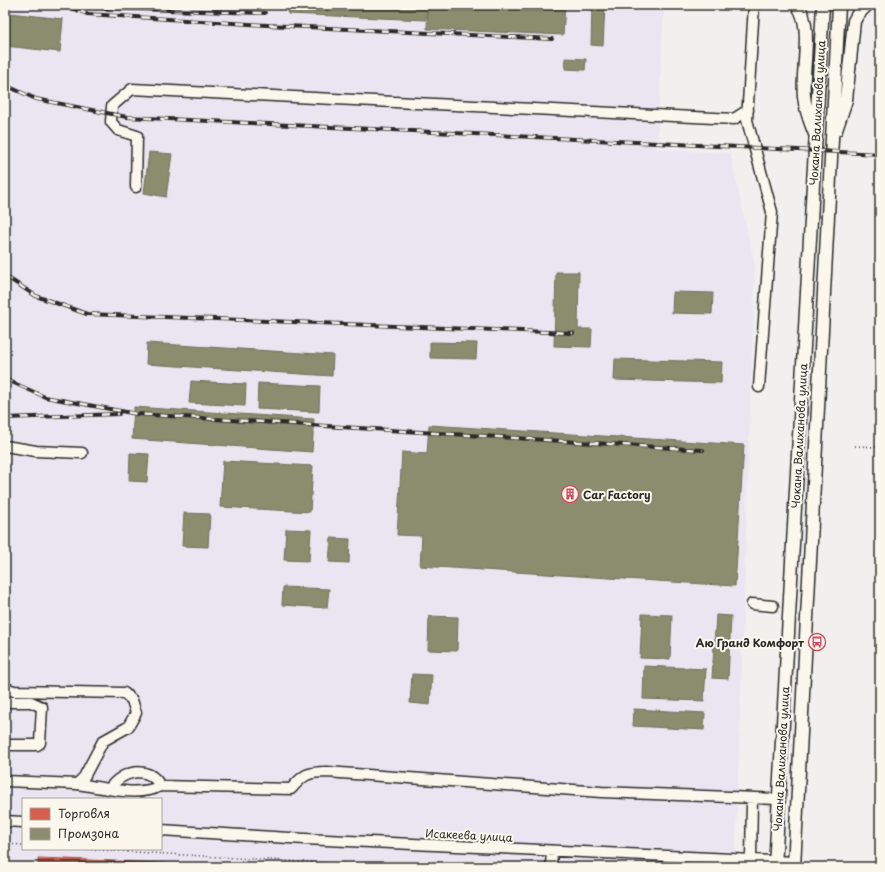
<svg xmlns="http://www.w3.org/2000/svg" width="885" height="872" viewBox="0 0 885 872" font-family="'Playpen Sans',sans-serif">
  <rect width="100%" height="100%" fill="#f3efee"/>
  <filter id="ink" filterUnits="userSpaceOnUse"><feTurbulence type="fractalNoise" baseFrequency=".025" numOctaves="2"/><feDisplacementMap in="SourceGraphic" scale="8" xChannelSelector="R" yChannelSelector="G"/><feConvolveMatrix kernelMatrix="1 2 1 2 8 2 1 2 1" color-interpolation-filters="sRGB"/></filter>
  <g filter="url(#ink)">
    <path fill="#eae5f1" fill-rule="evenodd" d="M5,5H664L657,149L730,153L755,266L735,867H5ZM23,799H161V849H23Z"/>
    <path fill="#d6604d" stroke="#a35043" d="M38,858L65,859L251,867H38Z"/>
    <path fill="#8c8c6e" stroke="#6f6f5a" d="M5,5H10V13L63,19L60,52L5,46Z
      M288,5H427L426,20L288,14Z
      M428,5H565L563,35L427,29Z
      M592,5H605L603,46L591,45Z
      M565,58L586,59L585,70L565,69Z
      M149,152L172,154L166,197L144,193Z
      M556,272H579L578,329H592L591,347L554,346Z
      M673,292L713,293L712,314L672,313Z
      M430,342L477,343L476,359L430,358Z
      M147,343L333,355L332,376L146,364Z
      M615,359L722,362L721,383L614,380Z
      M191,381L246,384L245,406L189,403Z
      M258,383L320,386L319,412L257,409Z
      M134,407L314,419L312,452L132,439Z
      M429,425L744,445L735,586L420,566L422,536L397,535L402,452L427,454Z
      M130,453L149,454L147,482L129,481Z
      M223,461L313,466L310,512L220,507Z
      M184,513L210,514L208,547L182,546Z
      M286,529L311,530L309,561L284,560Z
      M331,538L350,539L349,563L329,562Z
      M283,587L329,589L327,608L282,605Z
      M642,614L672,615L670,659L640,658Z
      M716,615L731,616L728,679L712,678Z
      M429,616L458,617L457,651L428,650Z
      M644,666L706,669L704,701L643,699Z
      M412,674L432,675L430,705L410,703Z
      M634,709L705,713L704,730L633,726Z"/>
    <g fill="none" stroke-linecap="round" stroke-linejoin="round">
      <g stroke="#2b2b2b" stroke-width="13">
        <path id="minor" d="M754,5L747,120L772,212L759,387
          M136,187L137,136L118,130L111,122L112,106L132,89L734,119L748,110
          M5,446L36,451L82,453
          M752,604L773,606
          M5,688L14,691L124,693L132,700L136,713L128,727L103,741L84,777L77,784L5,781
          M5,702H31L42,707L40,743L37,745H5
          M77,784C101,787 139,798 160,786L291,789C304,774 308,772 327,772L601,792L779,799
          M110,788C122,771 149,764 160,786
          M5,821L23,822
          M161,830L305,839L795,862
          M751,860L752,799
          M551,867L552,851
          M880,867V866"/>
      </g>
      <g stroke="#2b2b2b" stroke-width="15">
        <path id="major" d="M797,5C814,25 801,71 804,96C805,109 810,122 815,134
          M836,130L846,100L854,21L858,14L867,5
          M775,867L823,5
          M794,867L839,5"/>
      </g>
      <path stroke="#2b2b2b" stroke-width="1.5" stroke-dasharray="1 3" stroke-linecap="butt" d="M855,446L880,447
        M5,844L23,845
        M83,849L304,862L434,867
        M337,867V863"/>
      <use href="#minor" stroke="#fbf7ec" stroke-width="10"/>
      <use href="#major" stroke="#fbf7ec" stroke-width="12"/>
      <g stroke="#2b2b2b" stroke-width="4">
        <path id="rail" d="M63,5L87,14L267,25L552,39
          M94,5L106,8L265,13
          M5,85L36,99L127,117L880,154
          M5,276L36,296L87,314L573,333
          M5,379L45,397L137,414L703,450
          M5,418L119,414"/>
      </g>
      <use href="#rail" stroke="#fbf7ec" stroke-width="2.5" stroke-dasharray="8" stroke-linecap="butt"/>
    </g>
  </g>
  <defs>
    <g id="building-ring" transform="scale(0.9)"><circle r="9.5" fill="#fbf7ec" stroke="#d1495b" stroke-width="1.5"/><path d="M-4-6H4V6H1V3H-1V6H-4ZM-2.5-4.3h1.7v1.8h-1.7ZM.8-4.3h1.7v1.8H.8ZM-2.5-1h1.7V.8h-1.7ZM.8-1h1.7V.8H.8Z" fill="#d1495b"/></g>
    <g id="bus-ring" transform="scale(0.9)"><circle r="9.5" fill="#fbf7ec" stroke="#d1495b" stroke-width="1.5"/><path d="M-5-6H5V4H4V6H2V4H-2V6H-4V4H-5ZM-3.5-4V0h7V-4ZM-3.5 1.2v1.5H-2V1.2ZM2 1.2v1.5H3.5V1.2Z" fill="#d1495b"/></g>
  </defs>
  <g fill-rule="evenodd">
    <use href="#building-ring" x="570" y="494"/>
    <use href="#bus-ring" x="817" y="642"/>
  </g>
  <g text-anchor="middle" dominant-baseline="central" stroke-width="4" stroke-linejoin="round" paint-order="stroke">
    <g font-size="11" fill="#2b2b2b" stroke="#fbf7ec">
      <text transform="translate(817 113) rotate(-87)">Чокана Валиханова улица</text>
      <text transform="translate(799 436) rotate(-87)">Чокана Валиханова улица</text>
      <text transform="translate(781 759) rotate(-87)">Чокана Валиханова улица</text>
      <text transform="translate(469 835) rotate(3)">Исакеева улица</text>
    </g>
    <g font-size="11" font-weight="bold" fill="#2b2b2b" stroke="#fbf7ec" text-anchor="start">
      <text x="583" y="494">Car Factory</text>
      <text x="804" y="642" text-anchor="end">Аю Гранд Комфорт</text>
    </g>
  </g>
  <rect width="885" height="872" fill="none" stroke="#fbf7ec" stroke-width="20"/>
  <rect x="10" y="10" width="865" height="852" fill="none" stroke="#2b2b2b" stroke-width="1.5" filter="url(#ink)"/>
  <rect x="22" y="798" width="140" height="52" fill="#fbf7ec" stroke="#a8a59f"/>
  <rect x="30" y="808" width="20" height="12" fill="#d6604d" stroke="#a8a59f"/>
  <text x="58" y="818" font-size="12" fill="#2b2b2b">Торговля</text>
  <rect x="30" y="828" width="20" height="12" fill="#8c8c6e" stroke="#a8a59f"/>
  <text x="58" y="838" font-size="12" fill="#2b2b2b">Промзона</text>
</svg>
